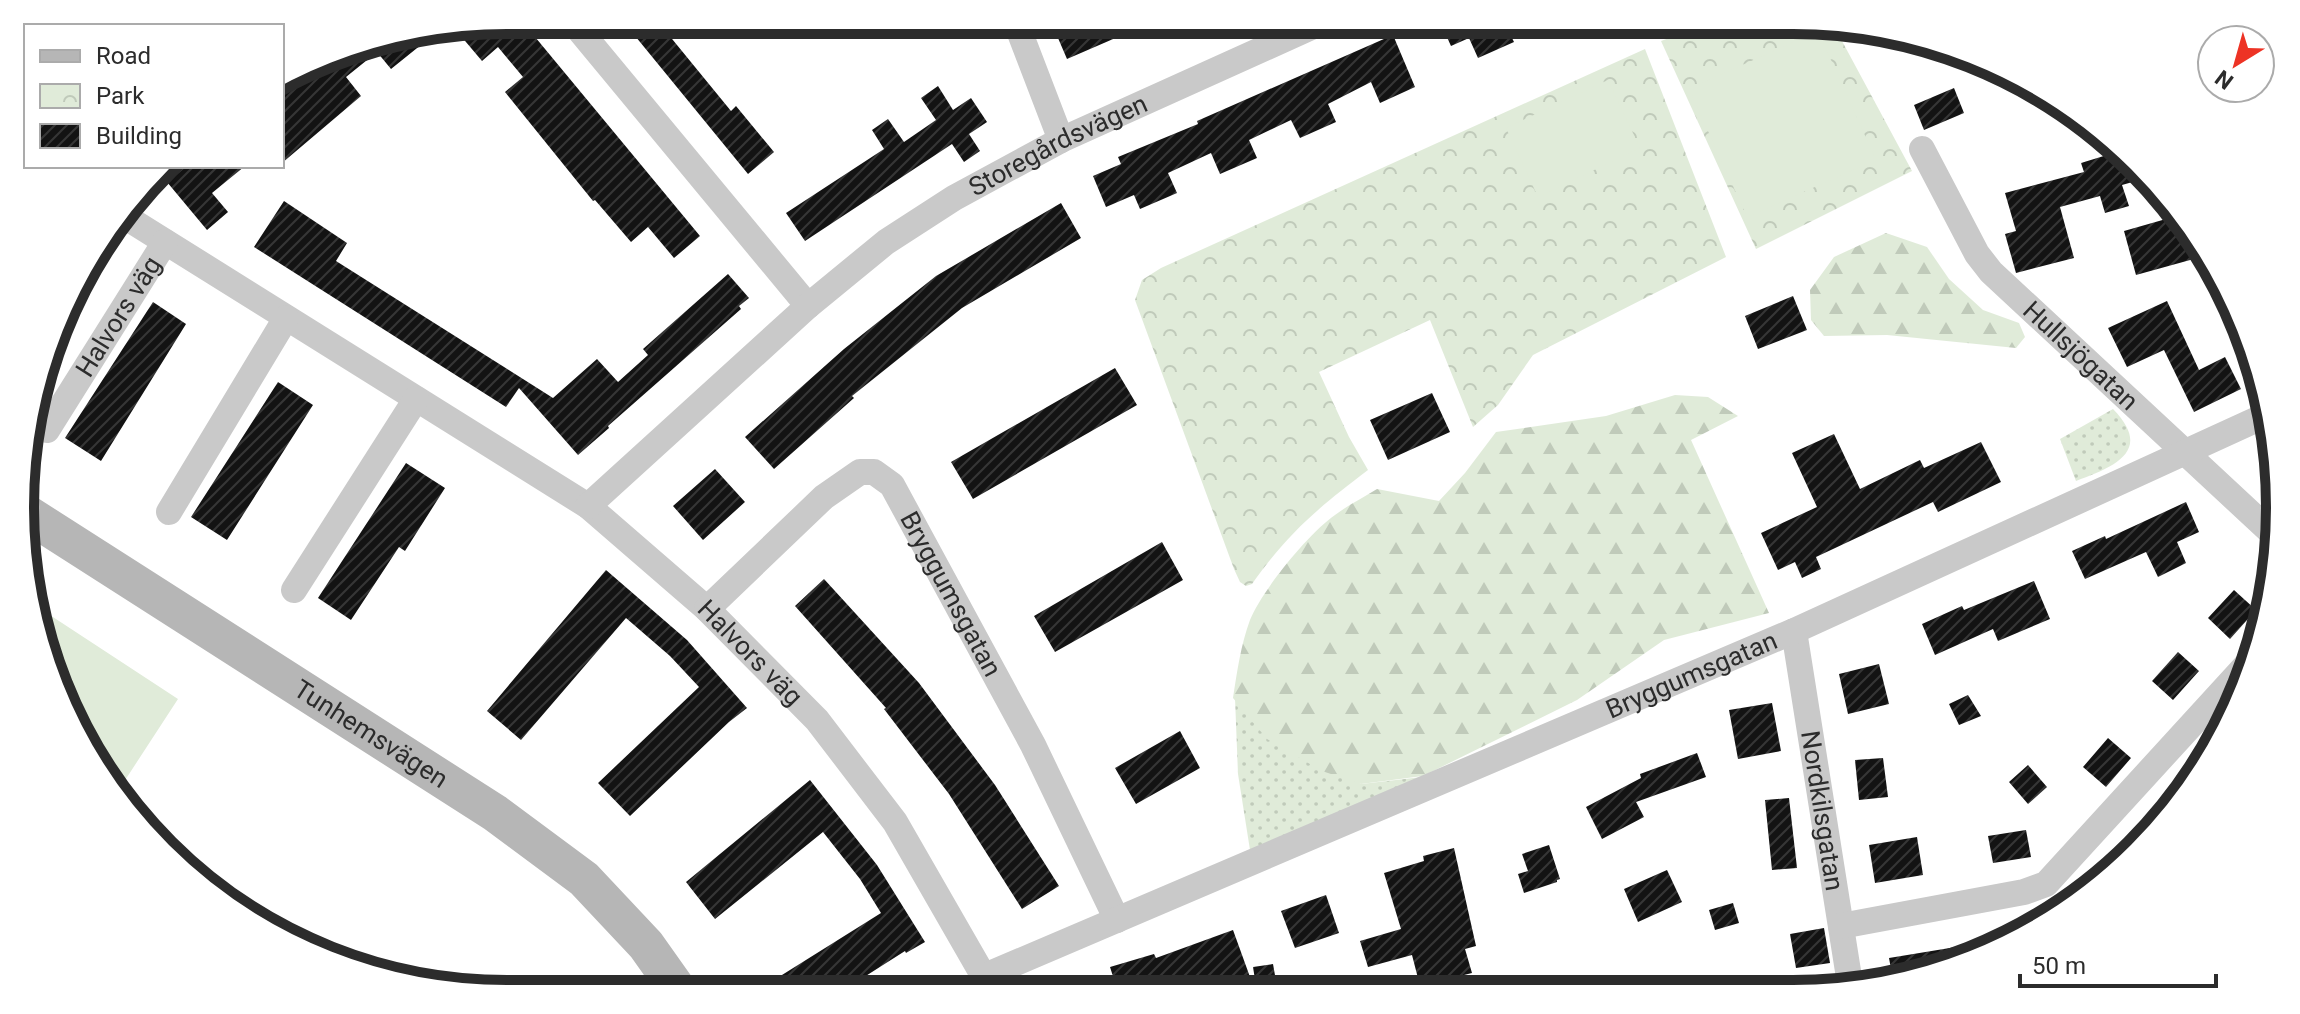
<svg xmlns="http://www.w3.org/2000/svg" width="2300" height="1014" viewBox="0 0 2300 1014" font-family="Roboto,sans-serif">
  <defs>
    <pattern id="grass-dots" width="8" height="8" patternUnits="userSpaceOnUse" patternTransform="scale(2)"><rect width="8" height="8" fill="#e0ebd9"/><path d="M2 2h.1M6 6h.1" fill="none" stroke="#c0caba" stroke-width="1.8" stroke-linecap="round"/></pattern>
    <pattern id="forest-firs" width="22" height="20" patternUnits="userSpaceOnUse" patternTransform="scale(2)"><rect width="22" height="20" fill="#e0ebd9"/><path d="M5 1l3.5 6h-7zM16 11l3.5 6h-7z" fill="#c0caba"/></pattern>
    <pattern id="park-crowns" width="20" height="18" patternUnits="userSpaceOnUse" patternTransform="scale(2)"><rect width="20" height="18" fill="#e0ebd9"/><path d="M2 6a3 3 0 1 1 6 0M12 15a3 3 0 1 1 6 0" fill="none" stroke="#c0caba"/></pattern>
    <pattern id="building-hatch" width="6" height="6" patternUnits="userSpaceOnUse" patternTransform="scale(2)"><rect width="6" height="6" fill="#131313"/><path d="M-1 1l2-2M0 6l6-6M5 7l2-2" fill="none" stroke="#363636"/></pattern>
  </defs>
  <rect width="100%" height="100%" fill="#fff"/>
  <path fill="url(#grass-dots)" d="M2113,409C2154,451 2114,467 2076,481L2060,439Z
    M1235,698L1361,784L1422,777L1250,850L1238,774Z"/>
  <path fill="url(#forest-firs)" d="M1886,233L1927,247L1949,279L1983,310L2019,323L2025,337L2016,348L1887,335L1824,336L1811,320L1810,290L1834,257Z
    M1675,395L1708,397L1738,416L1691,440L1769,613L1664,640L1577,700L1423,776L1361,784L1322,771L1267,739L1233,698C1237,672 1241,644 1250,620C1262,590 1309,533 1335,515C1348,505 1363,498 1377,489L1439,501L1465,473L1496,432L1606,416Z"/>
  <path fill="url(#park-crowns)" d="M1717,20H1793L1835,28L1912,171L1756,249L1661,41Z
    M1645,49L1726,257L1533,355L1498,405L1473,427L1430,320L1319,372L1349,437L1368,470C1319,507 1287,534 1252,584L1246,586L1240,582L1234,569L1135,300L1142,280L1161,268Z"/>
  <path fill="#e0ebd9" d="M1818,31L1876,160L1747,217L1689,89Z
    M1608,80L1640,148L1538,197L1506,128Z
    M30,602L178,699L118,791L85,750Z"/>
  <path fill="url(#building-hatch)" d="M507,20H521L700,236L674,258L648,227L631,242L595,200L593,201L505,92L523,77L498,47L482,61L455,29Z
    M622,20H685L668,34L731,111L736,106L774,152L748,174Z
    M1081,20H1157L1067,59L1055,31Z
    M1439,20H1508L1504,22L1514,42L1478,58L1469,38L1451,46Z
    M437,32L391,69L377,52L346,77L361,96L282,163V88L350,46Z
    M1393,35L1415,87L1380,103L1371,82L1328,104L1336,122L1300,138L1291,120L1249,140L1257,158L1220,174L1211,153L1168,173L1177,193L1140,209L1134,195L1106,207L1093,176L1121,164L1118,157L1198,124L1197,121Z
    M938,86L953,110L971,98L987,122L969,134L980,151L964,162L952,144L805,241L786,213L884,149L872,130L888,119L904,142L936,120L921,98Z
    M1954,88L1964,113L1924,130L1914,105Z
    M2120,151L2128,156L2136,181L2122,185L2129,206L2105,213L2100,196L2060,207L2074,258L2016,273L2005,234L2016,231L2005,193L2084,172L2081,163Z
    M187,166H245L212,193L228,212L207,230L167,182Z
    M284,201L347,243L336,261L553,398L597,359L618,382L648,355L643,349L728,274L749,298L739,306L741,309L608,426L609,428L578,455L519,388L506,407L254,247Z
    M1061,203L1081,238L962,308L852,396L854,398L774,469L745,437L844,349L936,276Z
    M2173,217L2201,257L2136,275L2124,231Z
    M1793,296L1807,330L1758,349L1745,316Z
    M2167,301L2199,370L2225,357L2241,389L2194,412L2164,350L2127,367L2108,328Z
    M153,302L186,324L101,461L65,438Z
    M1115,368L1137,405L973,499L951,462Z
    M278,382L313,405L227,540L191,517Z
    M1432,393L1450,432L1388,460L1370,420Z
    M1834,434L1860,489L1920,460L1924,468L1981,442L2001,482L1938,512L1933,502L1816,557L1821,569L1802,578L1795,562L1778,570L1761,533L1817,507L1792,453Z
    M406,463L445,488L405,551L399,547L351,620L318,598Z
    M715,469L745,502L703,540L673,506Z
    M2186,502L2199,532L2177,542L2186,563L2158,577L2146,552L2085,579L2072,551L2105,536L2106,539Z
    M1162,542L1183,580L1055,652L1034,616Z
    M606,570L687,640L747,708L729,722L630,816L598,783L699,687L670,656L626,618L521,740L487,711Z
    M824,579L919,683L995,785L1059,886L1022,909L949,794L884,709L886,708L795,606Z
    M2034,581L2050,619L1998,641L1993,629L1935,655L1922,624L1962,606L1964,610Z
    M2234,590L2256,610L2230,639L2208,618Z
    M2178,652L2199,671L2173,700L2152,681Z
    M1879,664L1889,704L1848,714L1839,674Z
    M1968,695L1981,716L1959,725L1949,704Z
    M1772,703L1781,751L1738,759L1729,710Z
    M1180,731L1200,768L1136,804L1115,768Z
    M2108,738L2131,758L2106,787L2083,767Z
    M1697,753L1706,777L1636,802L1644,817L1602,839L1586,807L1641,778L1640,774Z
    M1883,758L1888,797L1859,800L1855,760Z
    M2028,765L2047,787L2028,804L2009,782Z
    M810,780L877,865L925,942L906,953L905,951L839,993H753L881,913L860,879L823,832L715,919L686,882Z
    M1789,798L1797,868L1772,870L1765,800Z
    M2026,830L2031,857L1993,863L1988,836Z
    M1917,837L1923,875L1875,883L1869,845Z
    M1549,845L1560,879L1557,880V882L1524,893L1518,874L1528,871L1522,854Z
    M1454,848L1476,946L1465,949L1472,973L1420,986L1412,955L1368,967L1360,941L1401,929L1384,873L1424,861L1423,856Z
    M1667,870L1682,902L1638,922L1624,889Z
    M1326,895L1339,933L1295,948L1281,911Z
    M1733,903L1739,923L1715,930L1709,910Z
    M1824,928L1830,963L1796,968L1790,934Z
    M1233,930L1250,977L1208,992H1118L1110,967L1154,954L1156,958Z
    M1968,945L1971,959L1893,980L1889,958Z
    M1273,964L1278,992H1257L1253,967Z"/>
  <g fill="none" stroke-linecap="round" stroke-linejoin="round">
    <g stroke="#c9c9c9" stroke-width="26">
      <path d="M571,20L808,306"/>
      <path d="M1015,20L1061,140"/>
      <path id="s1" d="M1922,149L1977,254L1991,272L2274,535"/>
      <path id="s2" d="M124,216L588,506L707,609L817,720L895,822L991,989"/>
      <path id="s3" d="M47,430L165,242"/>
      <path id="s4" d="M588,506L808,306L886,242L954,198L1061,140L1327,20"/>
      <path d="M169,512L286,318"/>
      <path d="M294,590L416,399"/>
      <path id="s5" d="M707,609L824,497L860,472H874L892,485L1033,745L1117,920"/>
      <path id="s6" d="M1794,631L1851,990"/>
      <path d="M1841,926L2024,892L2046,884L2249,662"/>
      <path id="s7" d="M985,976L1794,631L2262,417"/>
    </g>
    <path stroke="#b6b6b6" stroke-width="38" id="s8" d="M29,515L495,813L584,879L646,945L680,993"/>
  </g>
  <g text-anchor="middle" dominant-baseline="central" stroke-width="8" stroke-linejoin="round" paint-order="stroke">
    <g font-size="26" fill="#2c2c2c" stroke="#fff">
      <text stroke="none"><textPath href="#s4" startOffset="596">Storegårdsvägen</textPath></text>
      <text stroke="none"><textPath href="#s3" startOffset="134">Halvors väg</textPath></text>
      <text stroke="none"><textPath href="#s1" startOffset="264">Hullsjögatan</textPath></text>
      <text stroke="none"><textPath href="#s5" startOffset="366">Bryggumsgatan</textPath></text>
      <text stroke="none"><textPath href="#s2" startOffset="766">Halvors väg</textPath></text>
      <text stroke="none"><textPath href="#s7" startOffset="768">Bryggumsgatan</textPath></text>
      <text stroke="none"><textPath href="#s8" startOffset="406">Tunhemsvägen</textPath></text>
      <text stroke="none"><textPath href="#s6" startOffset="182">Nordkilsgatan</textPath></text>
    </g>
  </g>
  <path d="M0 0H2300V1014H0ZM507 34H1793A473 473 0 0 1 2266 507V507A473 473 0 0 1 1793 980H507A473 473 0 0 1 34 507V507A473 473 0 0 1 507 34Z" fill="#fff" fill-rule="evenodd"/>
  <path fill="none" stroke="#2c2c2c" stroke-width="10" d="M507 34H1793A473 473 0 0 1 2266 507V507A473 473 0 0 1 1793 980H507A473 473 0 0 1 34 507V507A473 473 0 0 1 507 34Z"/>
  <rect x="24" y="24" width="260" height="144" fill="#ffffff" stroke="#ababab" stroke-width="2"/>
  <rect x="40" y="50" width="40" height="12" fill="#b6b6b6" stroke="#ababab" stroke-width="2"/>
  <text x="96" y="64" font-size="24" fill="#2c2c2c">Road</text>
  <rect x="40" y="84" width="40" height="24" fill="url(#park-crowns)" stroke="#ababab" stroke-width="2"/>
  <text x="96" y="104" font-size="24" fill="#2c2c2c">Park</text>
  <rect x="40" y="124" width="40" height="24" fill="url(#building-hatch)" stroke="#ababab" stroke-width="2"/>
  <text x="96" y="144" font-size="24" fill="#2c2c2c">Building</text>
  <g transform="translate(2236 64) rotate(217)"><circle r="38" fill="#ffffff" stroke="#ababab" stroke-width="2"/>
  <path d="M0-6L14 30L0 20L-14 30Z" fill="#ed3325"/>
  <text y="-12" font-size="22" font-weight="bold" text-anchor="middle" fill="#2c2c2c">N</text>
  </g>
  <path d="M2020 974v12h196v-12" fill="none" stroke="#2c2c2c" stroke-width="4"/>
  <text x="2032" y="974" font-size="24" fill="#2c2c2c" stroke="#ffffff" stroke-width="6" paint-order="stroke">50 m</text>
</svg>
